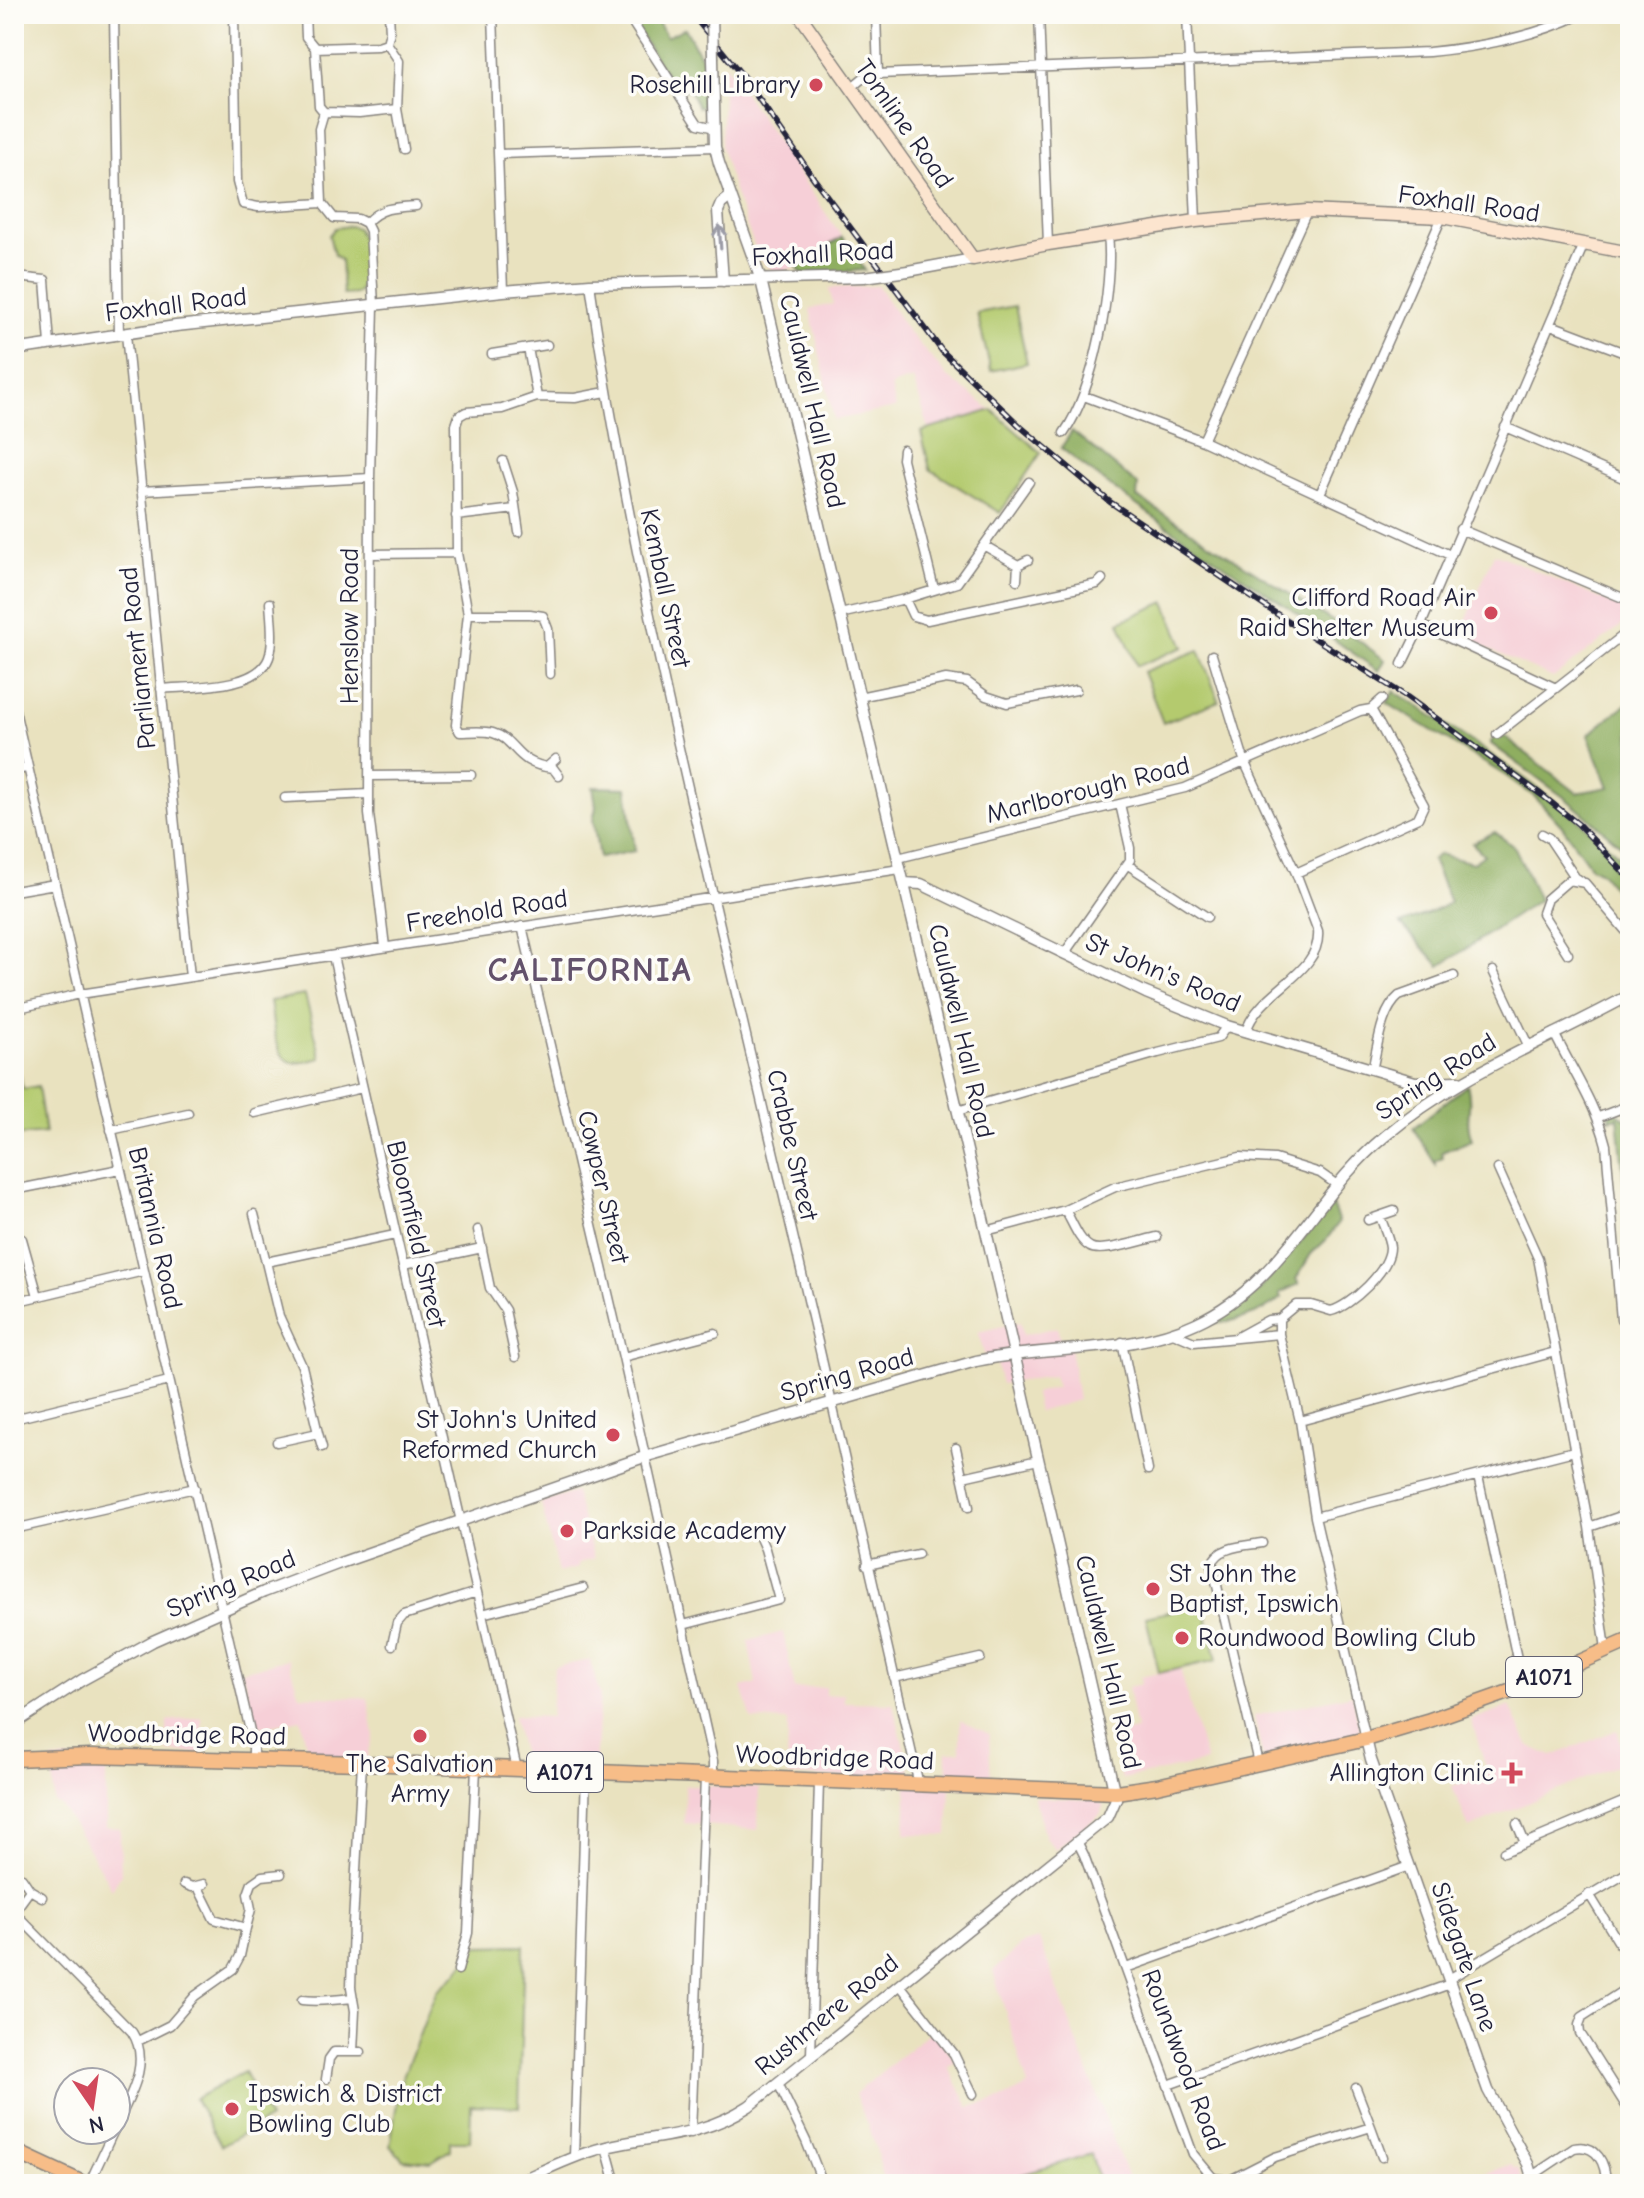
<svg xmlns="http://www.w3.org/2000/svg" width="1644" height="2198" viewBox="0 0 1644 2198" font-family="'Comic Neue',sans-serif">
  <rect width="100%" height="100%" fill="#fdfcf7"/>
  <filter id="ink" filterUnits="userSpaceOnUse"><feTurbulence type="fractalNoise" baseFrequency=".0125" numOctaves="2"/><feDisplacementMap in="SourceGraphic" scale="16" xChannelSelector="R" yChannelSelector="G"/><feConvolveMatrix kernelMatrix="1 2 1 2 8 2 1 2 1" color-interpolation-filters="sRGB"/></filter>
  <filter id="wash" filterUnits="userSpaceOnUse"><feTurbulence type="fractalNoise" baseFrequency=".006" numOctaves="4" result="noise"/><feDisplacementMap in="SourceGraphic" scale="32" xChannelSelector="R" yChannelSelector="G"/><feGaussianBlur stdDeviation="1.8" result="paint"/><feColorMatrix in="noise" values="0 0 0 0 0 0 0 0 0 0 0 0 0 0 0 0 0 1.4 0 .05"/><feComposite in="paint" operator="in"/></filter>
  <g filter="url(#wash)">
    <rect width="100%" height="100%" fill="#e9e2bf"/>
    <path fill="#f6cfd7" d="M724,63L842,237L797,266L777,274L759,258L736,197L721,148Z
      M878,286L907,330L948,377L992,410L929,429L913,379L891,386L896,408L834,420L810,309L833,304L829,288Z
      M1494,553L1627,610L1630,619L1553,678L1460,636Z
      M1020,1322L1023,1335L1057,1327L1062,1347L1070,1346L1078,1400L1038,1412L1034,1393L1057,1387L1053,1376L1001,1384L995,1359L986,1361L978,1332Z
      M575,1492L594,1559L578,1563V1568L558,1573L541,1503Z
      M783,1632L795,1689L825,1687V1695L844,1694V1702L893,1703L911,1776L909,1778L787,1776L788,1721L752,1720L742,1687L756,1683L748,1641Z
      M288,1659L299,1695L368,1698L374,1735L368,1754L369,1763L309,1762L301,1719L256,1728L242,1671Z
      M590,1660L600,1695L595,1764H525L513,1716L551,1717L554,1667Z
      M1180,1668L1206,1762L1122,1779L1110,1736L1136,1730L1128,1687L1142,1684L1141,1677Z
      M1352,1694L1361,1735L1263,1759L1254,1716Z
      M1510,1706L1528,1745L1552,1756L1617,1730L1627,1761L1469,1828L1452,1786L1488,1773L1471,1720Z
      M202,1717L203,1753L167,1752V1721Z
      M960,1720L989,1734L991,1788L950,1787L948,1835L905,1834L907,1785L947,1786V1752H960Z
      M106,1759V1827L120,1828L121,1874L112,1889L80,1835L60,1805L54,1803L52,1760Z
      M685,1785L759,1788L758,1830L684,1823Z
      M1034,1797L1094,1800L1103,1804V1809L1100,1815L1055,1849L1045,1837Z
      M1039,1939L1130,2184H885L875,2144L855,2094L933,2029L956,2062L948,2066L969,2107L1004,2098L1028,2086L993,1971L1023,1943Z
      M1512,2164L1513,2168H1518L1523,2184H1454Z"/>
    <path fill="#b4ca6e" stroke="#6b7654" stroke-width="2" d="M350,226L357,228C366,243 370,281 356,294L343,295L341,260L334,255L329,235L335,228Z
      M1015,306L1027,363L991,371L977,313Z
      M992,410L1041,453L1000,513L930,469L921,432Z
      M1165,602L1184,647L1137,666L1119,622Z
      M1199,650L1219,701L1163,723L1143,672Z
      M305,995L321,1058C313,1060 303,1063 295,1063C273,1061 273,1018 270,1001Z
      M14,1050L23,1089L38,1086L45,1133L14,1136Z
      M1204,1604L1217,1660L1159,1673L1146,1617Z
      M524,1945L519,2107L471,2105L470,2141H450V2150L431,2162L403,2159L390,2146L400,2084L437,1990L457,1973L478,1946Z
      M244,2072L269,2119L221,2146L195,2099Z
      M1091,2154L1100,2184H991Z"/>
    <path fill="#8fae61" stroke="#58684e" stroke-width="2" d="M627,14H654L666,37L685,28L704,63L706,105L698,107L689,89L678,93Z
      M842,237L865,270L802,274L797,266Z
      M1072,431L1138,485L1137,497L1334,622L1385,660L1379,671C1346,649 1315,625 1283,604C1207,553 1131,505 1061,448Z
      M1394,691C1477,744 1559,797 1630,866V909L1601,872L1591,867L1561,825L1535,797L1506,776L1387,703Z
      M1630,701V853L1565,798L1490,743L1495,737H1505L1577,793L1609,787L1588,735Z
      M593,787L627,788L635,851L599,858L593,820L596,807Z
      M1495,832L1515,848L1539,900L1440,966L1401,924C1418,916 1434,914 1450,902L1432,860L1439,854L1473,863L1484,855L1472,843Z
      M1467,1085C1474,1107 1463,1118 1472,1140L1442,1152L1443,1158L1436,1161V1165L1413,1128Z
      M1612,1109L1630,1122V1245L1618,1117L1610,1119L1609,1111Z
      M1332,1205L1339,1222L1326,1240L1311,1254L1296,1279L1299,1284L1279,1293L1281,1298C1258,1318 1232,1322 1203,1324L1257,1293Z"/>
  </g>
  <g filter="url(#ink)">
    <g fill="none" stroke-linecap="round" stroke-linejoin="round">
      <g stroke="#86827d" stroke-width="11">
        <path id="minor" d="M114,14L119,335
          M234,14L237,182L243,204L258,207L322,203
          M305,14L306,37L315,48L319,106L324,112
          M493,14L503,291
          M627,14L698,124L715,128
          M876,14L878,74
          M1039,14L1048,244
          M1187,14L1196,221
          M315,48L378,46L387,43L390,32L389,14
          M852,87L863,78L878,74L1429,52C1482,47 1534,37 1582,14
          M397,109L404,149
          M499,154L715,147
          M366,223C380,207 396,207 416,206
          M26,278L45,280L50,344
          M590,284C626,529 683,770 740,1010C802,1268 860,1526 919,1785
          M1551,325L1630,355
          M126,334L190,977
          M528,348L537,397
          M492,354L547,345
          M1084,396L1203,441L1450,555
          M1505,427L1630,481
          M1064,433C1094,390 1114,286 1108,235
          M1203,441L1307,211
          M903,450L902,459L934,589
          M503,461L513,492L519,532
          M141,491L370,478
          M1320,494L1442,217
          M456,516L515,509
          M1460,529L1630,601
          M985,546L1018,565
          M370,554L457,553
          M1017,580L1018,565L1028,560
          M905,599L913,616L927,620L1097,584L1102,579
          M468,614H530L543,616L548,629L550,674
          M840,614L905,599L957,583L1029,482
          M1421,625L1556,688
          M1212,655L1245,763L1296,873L1318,931C1322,974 1257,991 1246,1032
          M1402,664L1421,625L1584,244
          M161,689C191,686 262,690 270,654C274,639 271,619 270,603
          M859,697L946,679L967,682L986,696L1007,703L1076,690
          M14,706L253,1744V1760
          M1371,709L1382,699
          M1497,734L1630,630
          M547,767L556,759
          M14,770L27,768
          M369,776L471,775
          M559,776L553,768C514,764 517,740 493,733C483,730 470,732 460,732L456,725L468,614L457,553L456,425L459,416L466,412L502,409L537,397L575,398L606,392
          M285,798L369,794
          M1542,834L1549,838L1575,877L1581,881
          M898,858L1185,788L1360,711L1371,709
          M1128,865L1207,917
          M1296,873L1418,818L1424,805L1371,709
          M14,891L55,884
          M522,926L623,1357L713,1761V1778
          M385,947L369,814L370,478L374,305L370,231L366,223L358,219L334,218L322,203L319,129L324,112L359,113L397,109L399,61L387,43
          M1064,954L1130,860V848L1120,804
          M1568,954L1542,913L1547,899L1569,880L1585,883L1630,936
          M333,956L517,1769
          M1493,971L1528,1045
          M14,1009L80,994L900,869
          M1554,1033C1572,1070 1596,1105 1606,1145L1621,1320
          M1372,1070C1378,1047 1380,1012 1399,996L1454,976
          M957,1111L1158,1053L1218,1038L1227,1026
          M255,1113L362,1088
          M1599,1117L1630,1105
          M111,1130L188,1113
          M1498,1169L1538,1258L1589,1527L1606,1649
          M14,1190L120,1169
          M1065,1210C1072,1221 1078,1240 1090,1247C1101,1254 1143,1240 1157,1237
          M254,1214L266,1262
          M1368,1220L1394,1211
          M478,1230L490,1288L505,1310L515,1357
          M986,1231L1065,1210L1115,1187L1240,1157L1275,1159L1320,1173L1337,1185
          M22,1239L38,1296
          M403,1265L482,1248
          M14,1302L144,1271
          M1279,1319V1334L1300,1421L1315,1517L1366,1739
          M1279,1319L1296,1305H1311L1331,1311C1351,1306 1390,1270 1390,1247C1389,1237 1383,1226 1380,1216
          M1173,1333L1194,1342L1279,1334
          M1239,1336L1268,1320L1279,1319
          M1122,1342L1148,1470
          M623,1357L715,1333
          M14,1419L169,1381
          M1300,1421L1555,1352
          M318,1433L322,1447
          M277,1442L318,1433L302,1366L279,1316L266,1262L395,1235
          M956,1448L969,1507
          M1478,1476L1523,1687
          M963,1477L1038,1460
          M1315,1517L1574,1451
          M1589,1527L1630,1513
          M14,1529L195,1488
          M867,1565L918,1554
          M482,1614L583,1588
          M683,1625L779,1600L765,1549L756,1529
          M392,1645L397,1623L404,1615L477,1592
          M894,1678L980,1658
          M1258,1763L1212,1564C1218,1546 1245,1546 1262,1543
          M1517,1824L1525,1843
          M1077,1841L1084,1855L1193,2154L1213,2178L1230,2180L1275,2157L1371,2127L1382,2157
          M1504,1852L1630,1799
          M184,1884L192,1887L204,1884
          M30,1890L42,1897
          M1589,1894L1630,1961
          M14,1912L132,2032C152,2063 129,2097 116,2126
          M14,1912L30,1890L22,1878
          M246,1928L251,1909L248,1894L252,1883L262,1876L281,1874
          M1126,1968L1409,1866
          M458,1970L468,1933L476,1769
          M1449,1979L1630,1871
          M900,1985L954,2054L973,2094
          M1630,1986L1582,2017L1579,2025L1580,2033L1630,2112
          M302,2000C319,2002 335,2000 353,1998
          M138,2041L170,2025L195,1996L233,1969L240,1956L246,1928L214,1919L198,1887
          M353,2052L355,2011L351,1987L353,1923L362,1763
          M811,2055L819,1782
          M326,2079L329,2059L334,2052H361
          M778,2083L806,2141L823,2184
          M1168,2085L1450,1984
          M1356,2088L1371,2127
          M691,2133L705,1778
          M606,2147L616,2184
          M574,2157L586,1773
          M1532,2176L1574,2148C1597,2143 1606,2164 1606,2184
          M89,2184L114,2130"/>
      </g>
      <g stroke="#86827d" stroke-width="13">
        <path id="tertiary" d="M908,271L973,259
          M723,281L718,211L721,204L730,197
          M14,350L176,326L503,291L590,284L864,277
          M904,883L921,884L1146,993L1227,1026L1415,1082L1459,1081
          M14,1724L82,1680L153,1641L264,1592L340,1563L644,1457L976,1361C1048,1345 1129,1355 1196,1323C1283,1283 1314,1195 1384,1137C1459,1073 1545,1042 1630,995
          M1366,1739L1371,1760L1488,2090L1528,2164L1534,2184
          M513,2184C543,2171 574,2155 606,2147C660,2134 700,2138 749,2106L1108,1817L1116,1799L986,1231L761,280L719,163L715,147L713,58"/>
      </g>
      <g stroke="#86827d" stroke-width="15">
        <path id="secondary" d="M799,14L973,259L1048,244L1196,221L1307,211L1442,217L1630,253"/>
      </g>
      <g stroke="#86827d" stroke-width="17">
        <path id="primary" d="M14,1759L90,1756L362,1763L1116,1792L1157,1786L1366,1739L1427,1721L1523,1687L1630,1640
          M14,2151L85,2184"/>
      </g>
      <use href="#minor" stroke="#fff" stroke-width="8"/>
      <use href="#tertiary" stroke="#fff" stroke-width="10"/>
      <use href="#secondary" stroke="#fce5cf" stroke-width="12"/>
      <use href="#primary" stroke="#f7bd88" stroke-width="14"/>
      <g stroke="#22223b" stroke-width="6">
        <path id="rail" d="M692,14L745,79L815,180L942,351L1021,427L1110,502L1269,609L1407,697L1543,796L1578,824L1630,879"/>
      </g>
      <use href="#rail" stroke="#fdfcf7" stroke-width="3" stroke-dasharray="9" stroke-linecap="butt"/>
      <g stroke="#86827d" stroke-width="13" stroke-linecap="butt">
        <path id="tertiary-bridge" d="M712,14L713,58
          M864,277L908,271"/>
      </g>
      <use href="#tertiary-bridge" stroke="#fff" stroke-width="10"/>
    </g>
    <defs><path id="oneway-shaft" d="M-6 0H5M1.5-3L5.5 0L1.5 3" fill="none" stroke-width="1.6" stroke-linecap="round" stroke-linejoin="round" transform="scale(2)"/></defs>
    <use stroke="#9c9ca7" href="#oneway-shaft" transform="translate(720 237) rotate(-94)"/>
  </g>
  <g fill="#d1495b" stroke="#fdfcf7" stroke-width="3">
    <circle cx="816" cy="85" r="8"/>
    <circle cx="1491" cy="613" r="8"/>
    <circle cx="613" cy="1435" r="8"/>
    <circle cx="567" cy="1531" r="8"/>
    <circle cx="1153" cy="1589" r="8"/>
    <circle cx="1182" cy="1638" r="8"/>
    <circle cx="420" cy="1736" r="8"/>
    <path d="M1508 1761h8v8h8v8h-8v8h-8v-8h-8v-8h8z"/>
    <circle cx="232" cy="2109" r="8"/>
  </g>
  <g text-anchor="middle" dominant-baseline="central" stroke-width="7" stroke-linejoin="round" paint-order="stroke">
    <g fill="#fdfcf7" stroke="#646373" stroke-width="2">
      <rect x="1506" y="1657" width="76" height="40" rx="6"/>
      <rect x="527" y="1752" width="76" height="40" rx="6"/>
    </g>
    <g font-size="24" font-weight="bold" fill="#22223b">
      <text x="1544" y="1677">A1071</text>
      <text x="565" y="1772">A1071</text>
    </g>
    <g font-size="26" fill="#22223b" stroke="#fdfcf7" text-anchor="end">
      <text x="800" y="85">Rosehill Library</text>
      <text x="1475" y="598">Clifford Road Air<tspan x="1475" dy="30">Raid Shelter Museum</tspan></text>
      <text x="597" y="1420">St John's United<tspan x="597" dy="30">Reformed Church</tspan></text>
      <text x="583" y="1531" text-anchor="start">Parkside Academy</text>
      <text x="1169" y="1574" text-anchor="start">St John the<tspan x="1169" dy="30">Baptist, Ipswich</tspan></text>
      <text x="1198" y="1638" text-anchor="start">Roundwood Bowling Club</text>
      <text x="420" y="1764" text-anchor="middle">The Salvation<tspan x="420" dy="30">Army</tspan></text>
      <text x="1494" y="1773">Allington Clinic</text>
      <text x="248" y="2094" text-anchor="start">Ipswich &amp; District<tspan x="248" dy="30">Bowling Club</tspan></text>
    </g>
    <g font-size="26" fill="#22223b" stroke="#fdfcf7">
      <text transform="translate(904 124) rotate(55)">Tomline Road</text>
      <text transform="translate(1469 204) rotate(8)">Foxhall Road</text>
      <text transform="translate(823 254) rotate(-3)">Foxhall Road</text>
      <text transform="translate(176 305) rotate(-7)">Foxhall Road</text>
      <text transform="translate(812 401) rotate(77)">Cauldwell Hall Road</text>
      <text transform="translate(665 588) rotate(78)">Kemball Street</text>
      <text transform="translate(350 626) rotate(-90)">Henslow Road</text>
      <text transform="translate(138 658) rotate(-96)">Parliament Road</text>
      <text transform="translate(1088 790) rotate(-14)">Marlborough Road</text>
      <text transform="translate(487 911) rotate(-9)">Freehold Road</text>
      <text transform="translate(1163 973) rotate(23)">St John's Road</text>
      <text transform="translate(961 1031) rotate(77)">Cauldwell Hall Road</text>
      <text transform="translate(1436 1077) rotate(-33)">Spring Road</text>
      <text transform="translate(792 1145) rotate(77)">Crabbe Street</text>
      <text transform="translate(603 1187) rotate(77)">Cowper Street</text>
      <text transform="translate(155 1228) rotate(77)">Britannia Road</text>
      <text transform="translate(416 1234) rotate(77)">Bloomfield Street</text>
      <text transform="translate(847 1375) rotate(-16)">Spring Road</text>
      <text transform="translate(231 1584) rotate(-23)">Spring Road</text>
      <text transform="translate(1108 1662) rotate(77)">Cauldwell Hall Road</text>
      <text transform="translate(187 1735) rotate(1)">Woodbridge Road</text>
      <text transform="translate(835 1758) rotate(2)">Woodbridge Road</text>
      <text transform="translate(1464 1957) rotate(71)">Sidegate Lane</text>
      <text transform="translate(827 2015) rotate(-39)">Rushmere Road</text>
      <text transform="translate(1183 2060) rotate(69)">Roundwood Road</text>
    </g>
    <g font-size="34" font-weight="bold" letter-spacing="2" fill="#63526c" stroke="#fdfcf7">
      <text x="590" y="970">CALIFORNIA</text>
    </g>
  </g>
  <rect width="1644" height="2198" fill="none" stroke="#fdfcf7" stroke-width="48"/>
  <g transform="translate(92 2106) rotate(167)"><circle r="38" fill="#fdfcf7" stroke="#a5a5ac" stroke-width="2"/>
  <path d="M0-6L14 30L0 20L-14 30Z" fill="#d1495b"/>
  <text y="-12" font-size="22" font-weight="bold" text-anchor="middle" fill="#22223b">N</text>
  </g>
</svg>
